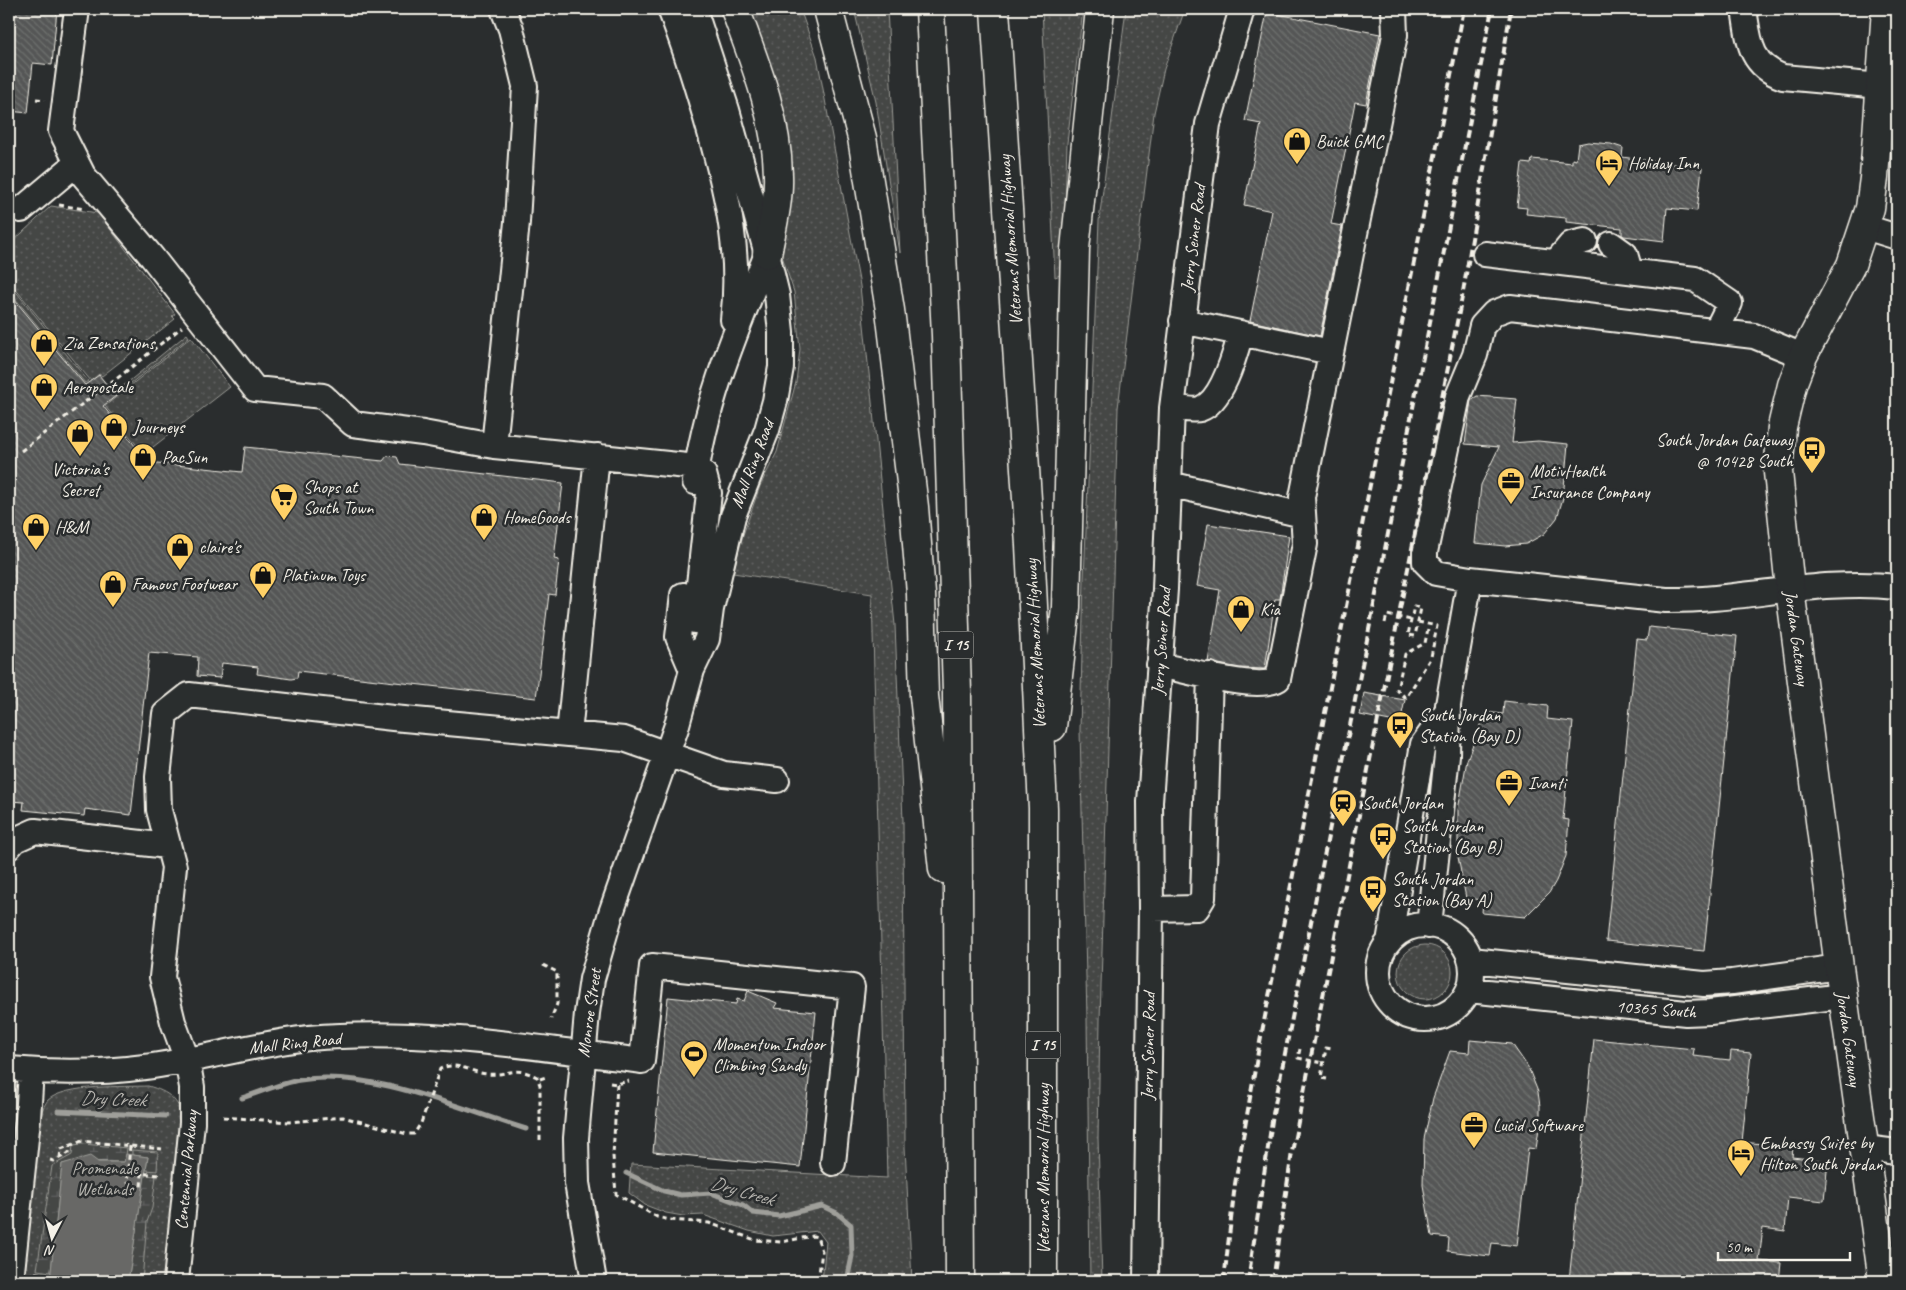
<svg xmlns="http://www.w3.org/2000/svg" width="1906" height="1290" viewBox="0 0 1906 1290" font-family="Caveat,sans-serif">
  <defs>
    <pattern id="green-dots" width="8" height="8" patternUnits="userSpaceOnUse" patternTransform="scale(1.25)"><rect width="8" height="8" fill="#444645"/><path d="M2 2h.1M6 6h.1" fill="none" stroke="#606160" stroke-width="1.8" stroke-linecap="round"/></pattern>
    <pattern id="wetland-marsh" width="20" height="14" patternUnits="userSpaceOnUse" patternTransform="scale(1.25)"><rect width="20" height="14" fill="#444645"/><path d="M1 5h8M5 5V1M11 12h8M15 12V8" fill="none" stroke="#606160"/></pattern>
    <pattern id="building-back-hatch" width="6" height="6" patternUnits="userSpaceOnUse" patternTransform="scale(1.25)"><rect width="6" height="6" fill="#555756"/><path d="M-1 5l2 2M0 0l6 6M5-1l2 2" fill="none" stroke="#6e706e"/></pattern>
  </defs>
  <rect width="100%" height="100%" fill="#2a2d2e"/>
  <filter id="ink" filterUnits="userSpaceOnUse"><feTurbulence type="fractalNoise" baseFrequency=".02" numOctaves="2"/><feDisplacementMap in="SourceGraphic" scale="10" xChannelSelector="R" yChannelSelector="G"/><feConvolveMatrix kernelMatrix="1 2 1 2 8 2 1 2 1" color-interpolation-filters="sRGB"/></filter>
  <g filter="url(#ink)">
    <path fill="url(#green-dots)" stroke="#9c9c96" d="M748,9H800L817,57L860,286L895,625L903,821L905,1147L912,1281H822L826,1242L818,1231L773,1236L749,1231L703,1215L683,1216L666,1213L645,1205L629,1193L631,1164L887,1178L872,594L733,573L743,535L760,486L777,452L796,382L800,349L794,292L782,256L789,217L791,177Z
      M854,9H887L900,253L876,102Z
      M1042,9H1083L1067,143L1063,274L1055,277Z
      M1126,9H1185L1164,69L1154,113L1118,408L1100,1020L1098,1138L1102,1281H1090L1087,1018L1080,730L1084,579L1099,221Z
      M51,206L98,213L175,314L172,316L175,319L102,376L99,374L91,381L9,281V245Z
      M9,283L88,381L85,383L9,291Z
      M187,334L189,337L116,395V392Z
      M191,337L230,387L144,454L105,406Z
      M1398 972a27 27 0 1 1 54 0a27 27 0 1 1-54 0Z
      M148,1086C169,1092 178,1099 184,1120L167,1281H22L39,1122C41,1114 43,1106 48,1100C66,1084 124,1087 148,1086Z"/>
    <path fill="url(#wetland-marsh)" stroke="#9c9c96" d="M83,1144L127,1148L125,1162L76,1161L62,1164L51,1272L37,1270L52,1166L72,1155L73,1145Z
      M132,1150L158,1152L157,1171L146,1170L148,1157L132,1155Z
      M145,1175L156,1176L152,1208L147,1222L142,1281H128Z"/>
    <path fill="#676866" stroke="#9f9f9a" d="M126,1154L148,1157L128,1281H50L62,1164L90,1156L98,1162H124Z"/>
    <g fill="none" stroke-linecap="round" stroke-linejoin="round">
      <path stroke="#9f9f9a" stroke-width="5" d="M242,1098C261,1092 281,1083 300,1080C368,1068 461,1109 526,1129
        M58,1111L166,1116
        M626,1173L664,1191L681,1195L711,1193L743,1205L753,1213L779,1216L822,1206L837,1213L851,1225L852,1256L847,1281"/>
    </g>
    <path fill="url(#building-back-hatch)" stroke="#f4f1e8" d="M9,9H57L52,65L33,63L28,113L9,111Z
      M1267,12L1380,34L1366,104L1355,102L1331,224L1342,226L1320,336L1250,321L1272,211L1244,205L1261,124L1245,121Z
      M1588,142L1611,144L1623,148L1622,157L1702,168L1697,211L1667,208L1664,241L1624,236L1622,235V228L1566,222V218L1526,214L1527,208L1517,207L1522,163L1531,164L1532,159L1572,163V159L1576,160L1578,144Z
      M9,293L85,385L99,375L116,396L103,406L148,462L242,472L245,447L383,461L387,456L397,457L400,464L563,483L554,559L559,560L555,595L549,594L536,698L298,671L297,678L291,679L257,674L258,667L222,663L220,678L197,676L198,657L149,653L131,815L85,809L84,816L23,810L24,802L9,801Z
      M1477,396L1517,399L1512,443L1538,441L1568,444L1563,498L1557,518L1544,534L1526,544L1505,546L1475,543L1481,485L1499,447L1465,444L1471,400Z
      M1208,524L1289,536L1280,599H1275L1265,669L1240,668L1208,662L1220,590L1197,586Z
      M1649,627L1737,636L1704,951L1606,941L1637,639L1647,640Z
      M1364,693L1405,700L1400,723L1360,715Z
      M1504,701L1548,706L1547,719L1573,722L1563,819L1569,820L1566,856L1556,881L1549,893L1525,917L1482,913L1483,900L1466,898L1458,857V810L1467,760L1485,712L1503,714Z
      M748,991L777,1003L774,1008L816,1012L800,1167L653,1152L668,997L736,1004L737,999L744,1001Z
      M1594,1039L1694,1049L1693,1056L1730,1060L1731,1051L1751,1053L1742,1142L1793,1147L1792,1157L1828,1161L1824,1201L1788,1197L1785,1231L1763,1228L1759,1261L1781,1263L1779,1281H1569Z
      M1470,1040L1512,1044L1528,1067L1538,1092L1540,1106V1121L1536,1149L1528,1148L1517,1246L1492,1243L1490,1256L1448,1251L1449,1238L1432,1236L1423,1185L1424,1139L1433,1098L1450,1051L1469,1053Z"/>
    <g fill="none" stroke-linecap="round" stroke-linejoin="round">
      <g stroke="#f4f1e8" stroke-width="28">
        <path id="minor" d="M77,9L61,131L83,175L152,257L255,389L323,396L353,424L423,433L494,446L697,467L704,474L709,493L695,621
          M670,9C686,50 699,93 711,136C728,197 741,256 733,320
          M1744,9C1749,40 1749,65 1783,77L1881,86
          M21,210L77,163
          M1865,227L1897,237
          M1611,244L1625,254L1630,271
          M1485,254L1695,279L1730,303L1716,331
          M1556,262L1571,244L1585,241
          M1182,321L1331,352
          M1803,356L1754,336L1510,307L1494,313L1482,326L1475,355L1458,396L1425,552V562L1436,573L1470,579L1666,600C1743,601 1820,578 1897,587
          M1172,408C1180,408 1193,411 1200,409C1223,401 1235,354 1241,333
          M494,446L517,222L525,86L511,29L503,9
          M695,482C705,401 737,329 767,254
          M1169,484L1303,515
          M683,595L678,637L692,670
          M1159,665C1185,670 1258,692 1278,679L1305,544L1302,497L1395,35L1394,9
          M569,734L597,456
          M9,847L15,840L35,831L168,846
          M1151,909L1197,908L1203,898L1210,675
          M1378 972a47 47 0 1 1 94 0a47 47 0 1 1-94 0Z
          M1429,926L1447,755L1448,705L1470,579
          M1389,942L1423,744L1447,711
          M1471,960L1704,984L1732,982L1839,967
          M1469,990L1686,1013L1710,1012L1843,996
          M9,1069C54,1073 100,1073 145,1067C200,1060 254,1044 309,1038C420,1028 532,1047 642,1061L652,966L852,987L833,1163
          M1865,1148L1897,1152
          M11,1281L28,1119L31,1071
          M176,1281L192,1123V1087L187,1060L173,1022L162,977L174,867L159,810L158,777L165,714L189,695L393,718L624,739L724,774L777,780
          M594,1281L577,1183L576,1138L587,1013L592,979L611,913L676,728L692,670L707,639L711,609L733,516L767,430L775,401L781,367V332L777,295L767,254L727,110L694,9
          M1146,1281L1151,909L1150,802L1165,589L1172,408L1208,124L1242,9"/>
      </g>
      <g stroke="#f4f1e8" stroke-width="31">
        <path id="major" d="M1883,1281L1839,967L1790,589L1778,472L1782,427L1792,385L1803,356L1851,265L1870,208L1874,178L1886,9"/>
      </g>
      <g stroke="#f4f1e8" stroke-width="31">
        <path id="highway" d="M735,9C755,63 777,116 778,175C779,201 772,228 767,254
          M828,9L862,138L890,310L914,507L921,594L924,696L943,869
          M930,9L946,335L957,692L960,1281
          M995,9L1030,545L1043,808V1281
          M1052,727L1066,607L1075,249L1100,9"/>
      </g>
      <path stroke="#f4f1e8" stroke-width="3" stroke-dasharray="5 4" stroke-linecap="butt" d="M36,99L45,100
        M59,205L85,209
        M110,384L182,327
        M21,451L107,385
        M1414,606L1421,608L1415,636L1408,635Z
        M1418,622L1437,626L1431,657L1406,698L1397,690L1405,654L1425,643L1429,624
        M1385,623L1387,615L1411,620
        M543,965L557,972V1004L551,1019
        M1300,1049L1298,1058L1323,1063
        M540,1079L546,1077
        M1327,1079L1321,1078L1326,1048L1332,1049
        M610,1083L617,1084L629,1081
        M617,1084L613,1156L616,1194L657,1217L670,1220L709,1223L755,1240L781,1242L813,1236L817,1237L822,1251L818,1281
        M223,1117L289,1122L343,1117L407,1134H414L421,1123L440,1069C457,1060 470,1073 488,1074C509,1076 514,1065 537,1077L540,1085V1140
        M130,1146L127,1181L131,1187L141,1188L142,1173
        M60,1158L61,1149L82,1141L162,1149
        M50,1160L54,1161L69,1153L70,1146
        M127,1172L160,1175
        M35,1273L66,1278L69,1281"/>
      <use href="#minor" stroke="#2a2d2e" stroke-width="24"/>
      <use href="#major" stroke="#2a2d2e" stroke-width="28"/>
      <use href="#highway" stroke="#2a2d2e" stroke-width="28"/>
      <path stroke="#f4f1e8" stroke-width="4" stroke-dasharray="8 4" stroke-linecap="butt" d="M1224,1281L1235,1184L1258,1052L1464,9
        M1248,1281L1273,1114L1492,9
        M1273,1281L1292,1152L1463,292L1511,9"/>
    </g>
  </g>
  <defs>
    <g id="shop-pin" transform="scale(1.4375)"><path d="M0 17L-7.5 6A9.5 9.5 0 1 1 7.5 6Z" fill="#ffd166" stroke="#2a2d2e"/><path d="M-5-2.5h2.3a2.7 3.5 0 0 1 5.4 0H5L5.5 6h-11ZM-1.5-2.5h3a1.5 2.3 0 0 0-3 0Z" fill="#111"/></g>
    <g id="hotel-pin" transform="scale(1.4375)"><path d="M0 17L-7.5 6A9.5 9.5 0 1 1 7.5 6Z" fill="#ffd166" stroke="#2a2d2e"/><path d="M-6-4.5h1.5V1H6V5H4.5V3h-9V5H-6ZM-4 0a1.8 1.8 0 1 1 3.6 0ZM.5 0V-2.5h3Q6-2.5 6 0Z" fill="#111"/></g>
    <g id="bus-pin" transform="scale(1.4375)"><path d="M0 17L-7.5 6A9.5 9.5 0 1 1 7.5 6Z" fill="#ffd166" stroke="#2a2d2e"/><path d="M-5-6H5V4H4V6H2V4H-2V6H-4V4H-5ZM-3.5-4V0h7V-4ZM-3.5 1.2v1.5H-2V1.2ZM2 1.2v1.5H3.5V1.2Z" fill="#111"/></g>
    <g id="office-pin" transform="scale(1.4375)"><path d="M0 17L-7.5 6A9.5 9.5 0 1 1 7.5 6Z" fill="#ffd166" stroke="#2a2d2e"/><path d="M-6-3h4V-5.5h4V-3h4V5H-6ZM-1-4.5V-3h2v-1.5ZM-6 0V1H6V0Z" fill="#111"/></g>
    <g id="supermarket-pin" transform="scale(1.4375)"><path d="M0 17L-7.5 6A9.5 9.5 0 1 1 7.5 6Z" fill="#ffd166" stroke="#2a2d2e"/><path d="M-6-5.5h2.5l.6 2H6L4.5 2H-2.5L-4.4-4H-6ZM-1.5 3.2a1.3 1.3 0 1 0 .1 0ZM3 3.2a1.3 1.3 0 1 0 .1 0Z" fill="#111"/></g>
    <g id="station-pin" transform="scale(1.4375)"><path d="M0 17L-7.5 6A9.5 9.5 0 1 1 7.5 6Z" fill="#ffd166" stroke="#2a2d2e"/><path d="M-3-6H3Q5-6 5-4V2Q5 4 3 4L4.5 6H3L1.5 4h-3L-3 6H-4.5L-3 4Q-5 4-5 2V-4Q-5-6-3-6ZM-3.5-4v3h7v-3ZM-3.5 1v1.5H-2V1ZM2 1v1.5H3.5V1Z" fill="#111"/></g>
    <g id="stadium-pin" transform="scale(1.4375)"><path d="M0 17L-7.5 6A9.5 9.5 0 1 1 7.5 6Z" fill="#ffd166" stroke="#2a2d2e"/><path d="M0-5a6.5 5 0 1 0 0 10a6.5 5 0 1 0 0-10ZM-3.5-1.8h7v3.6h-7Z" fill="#111"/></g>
  </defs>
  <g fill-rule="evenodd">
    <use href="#shop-pin" x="1297" y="141"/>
    <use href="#hotel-pin" x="1609" y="163"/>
    <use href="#shop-pin" x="44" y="343"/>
    <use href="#shop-pin" x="44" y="387"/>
    <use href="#shop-pin" x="114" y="427"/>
    <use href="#shop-pin" x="80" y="433"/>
    <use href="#bus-pin" x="1812" y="450"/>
    <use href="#shop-pin" x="143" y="457"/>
    <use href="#office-pin" x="1511" y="481"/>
    <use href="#supermarket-pin" x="284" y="497"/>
    <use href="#shop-pin" x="484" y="517"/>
    <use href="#shop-pin" x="36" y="527"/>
    <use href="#shop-pin" x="180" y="547"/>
    <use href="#shop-pin" x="263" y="575"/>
    <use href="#shop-pin" x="113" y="584"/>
    <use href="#shop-pin" x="1241" y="609"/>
    <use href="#bus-pin" x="1400" y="725"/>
    <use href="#office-pin" x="1509" y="783"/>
    <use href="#station-pin" x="1343" y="803"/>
    <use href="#bus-pin" x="1383" y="836"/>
    <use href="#bus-pin" x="1373" y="889"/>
    <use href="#stadium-pin" x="694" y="1054"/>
    <use href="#office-pin" x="1474" y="1125"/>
    <use href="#hotel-pin" x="1741" y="1153"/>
  </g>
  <g text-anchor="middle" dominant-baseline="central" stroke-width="5" stroke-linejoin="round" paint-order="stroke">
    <g fill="#2a2d2e" stroke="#b7b6b0" stroke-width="1">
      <rect x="938.5" y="631.5" width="35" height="27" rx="4"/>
      <rect x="1025.5" y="1031.5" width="35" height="27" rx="4"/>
    </g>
    <g font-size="16" font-weight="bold" fill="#f4f1e8">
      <text x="956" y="645">I 15</text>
      <text x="1043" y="1045">I 15</text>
    </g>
    <g font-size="18" fill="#f4f1e8" stroke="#2a2d2e" text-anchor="start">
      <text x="1316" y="141">Buick GMC</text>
      <text x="1628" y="163">Holiday Inn</text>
      <text x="63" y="343">Zia Zensations</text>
      <text x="63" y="387">Aeropostale</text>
      <text x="133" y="427">Journeys</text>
      <text x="1793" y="440" text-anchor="end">South Jordan Gateway<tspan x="1793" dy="21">@ 10428 South</tspan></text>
      <text x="162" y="457">PacSun</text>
      <text x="80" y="469" text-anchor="middle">Victoria's<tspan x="80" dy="21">Secret</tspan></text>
      <text x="1530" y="471">MotivHealth<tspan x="1530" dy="21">Insurance Company</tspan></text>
      <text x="303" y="487">Shops at<tspan x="303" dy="21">South Town</tspan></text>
      <text x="503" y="517">HomeGoods</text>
      <text x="55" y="527">H&amp;M</text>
      <text x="199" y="547">claire's</text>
      <text x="282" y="575">Platinum Toys</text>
      <text x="132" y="584">Famous Footwear</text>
      <text x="1260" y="609">Kia</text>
      <text x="1419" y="715">South Jordan<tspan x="1419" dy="21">Station (Bay D)</tspan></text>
      <text x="1528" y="783">Ivanti</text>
      <text x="1362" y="803">South Jordan</text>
      <text x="1402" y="826">South Jordan<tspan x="1402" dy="21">Station (Bay B)</tspan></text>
      <text x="1392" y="879">South Jordan<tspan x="1392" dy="21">Station (Bay A)</tspan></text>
      <text x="713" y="1044">Momentum Indoor<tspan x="713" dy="21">Climbing Sandy</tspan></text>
      <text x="1493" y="1125">Lucid Software</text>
      <text x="1760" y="1143">Embassy Suites by<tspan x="1760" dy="21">Hilton South Jordan</tspan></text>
    </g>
    <g font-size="18" fill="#f4f1e8" stroke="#2a2d2e">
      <text transform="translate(1193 238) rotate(-83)">Jerry Seiner Road</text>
      <text transform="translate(1010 240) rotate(-94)">Veterans Memorial Highway</text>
      <text transform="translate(752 464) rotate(-69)">Mall Ring Road</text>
      <text transform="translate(1797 638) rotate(82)">Jordan Gateway</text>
      <text transform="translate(1161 641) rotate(-86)">Jerry Seiner Road</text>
      <text transform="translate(1035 644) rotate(-93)">Veterans Memorial Highway</text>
      <text transform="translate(1656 1009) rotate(4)">10365 South</text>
      <text transform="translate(589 1013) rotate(-82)">Monroe Street</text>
      <text transform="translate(1849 1039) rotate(82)">Jordan Gateway</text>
      <text transform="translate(295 1043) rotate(-6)">Mall Ring Road</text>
      <text transform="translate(1148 1046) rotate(-89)">Jerry Seiner Road</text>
      <text transform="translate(1043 1169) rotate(-90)">Veterans Memorial Highway</text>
      <text transform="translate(186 1170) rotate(-85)">Centennial Parkway</text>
    </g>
    <g font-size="18" fill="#b6b5af" stroke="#2a2d2e">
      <text x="105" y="1168">Promenade<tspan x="105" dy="21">Wetlands</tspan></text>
    </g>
    <g font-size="19" font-style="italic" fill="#b5b3ae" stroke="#2a2d2e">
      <text transform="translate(113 1099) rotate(2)">Dry Creek</text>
      <text transform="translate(742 1191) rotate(16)">Dry Creek</text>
    </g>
  </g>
  <rect width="1906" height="1290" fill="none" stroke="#2a2d2e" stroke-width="30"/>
  <rect x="15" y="15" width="1876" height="1260" fill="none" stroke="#f4f1e8" stroke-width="2" filter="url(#ink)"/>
  <g transform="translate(52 1238) rotate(186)" stroke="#2a2d2e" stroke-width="4" paint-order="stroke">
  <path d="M0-4L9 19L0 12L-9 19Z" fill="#f4f1e8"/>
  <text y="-8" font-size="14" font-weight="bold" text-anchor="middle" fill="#f4f1e8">N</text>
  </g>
  <path d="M1718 1252v8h132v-8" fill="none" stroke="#f4f1e8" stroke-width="2.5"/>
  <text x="1726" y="1252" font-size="15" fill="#f4f1e8" stroke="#2a2d2e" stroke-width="4" paint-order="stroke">50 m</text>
</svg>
